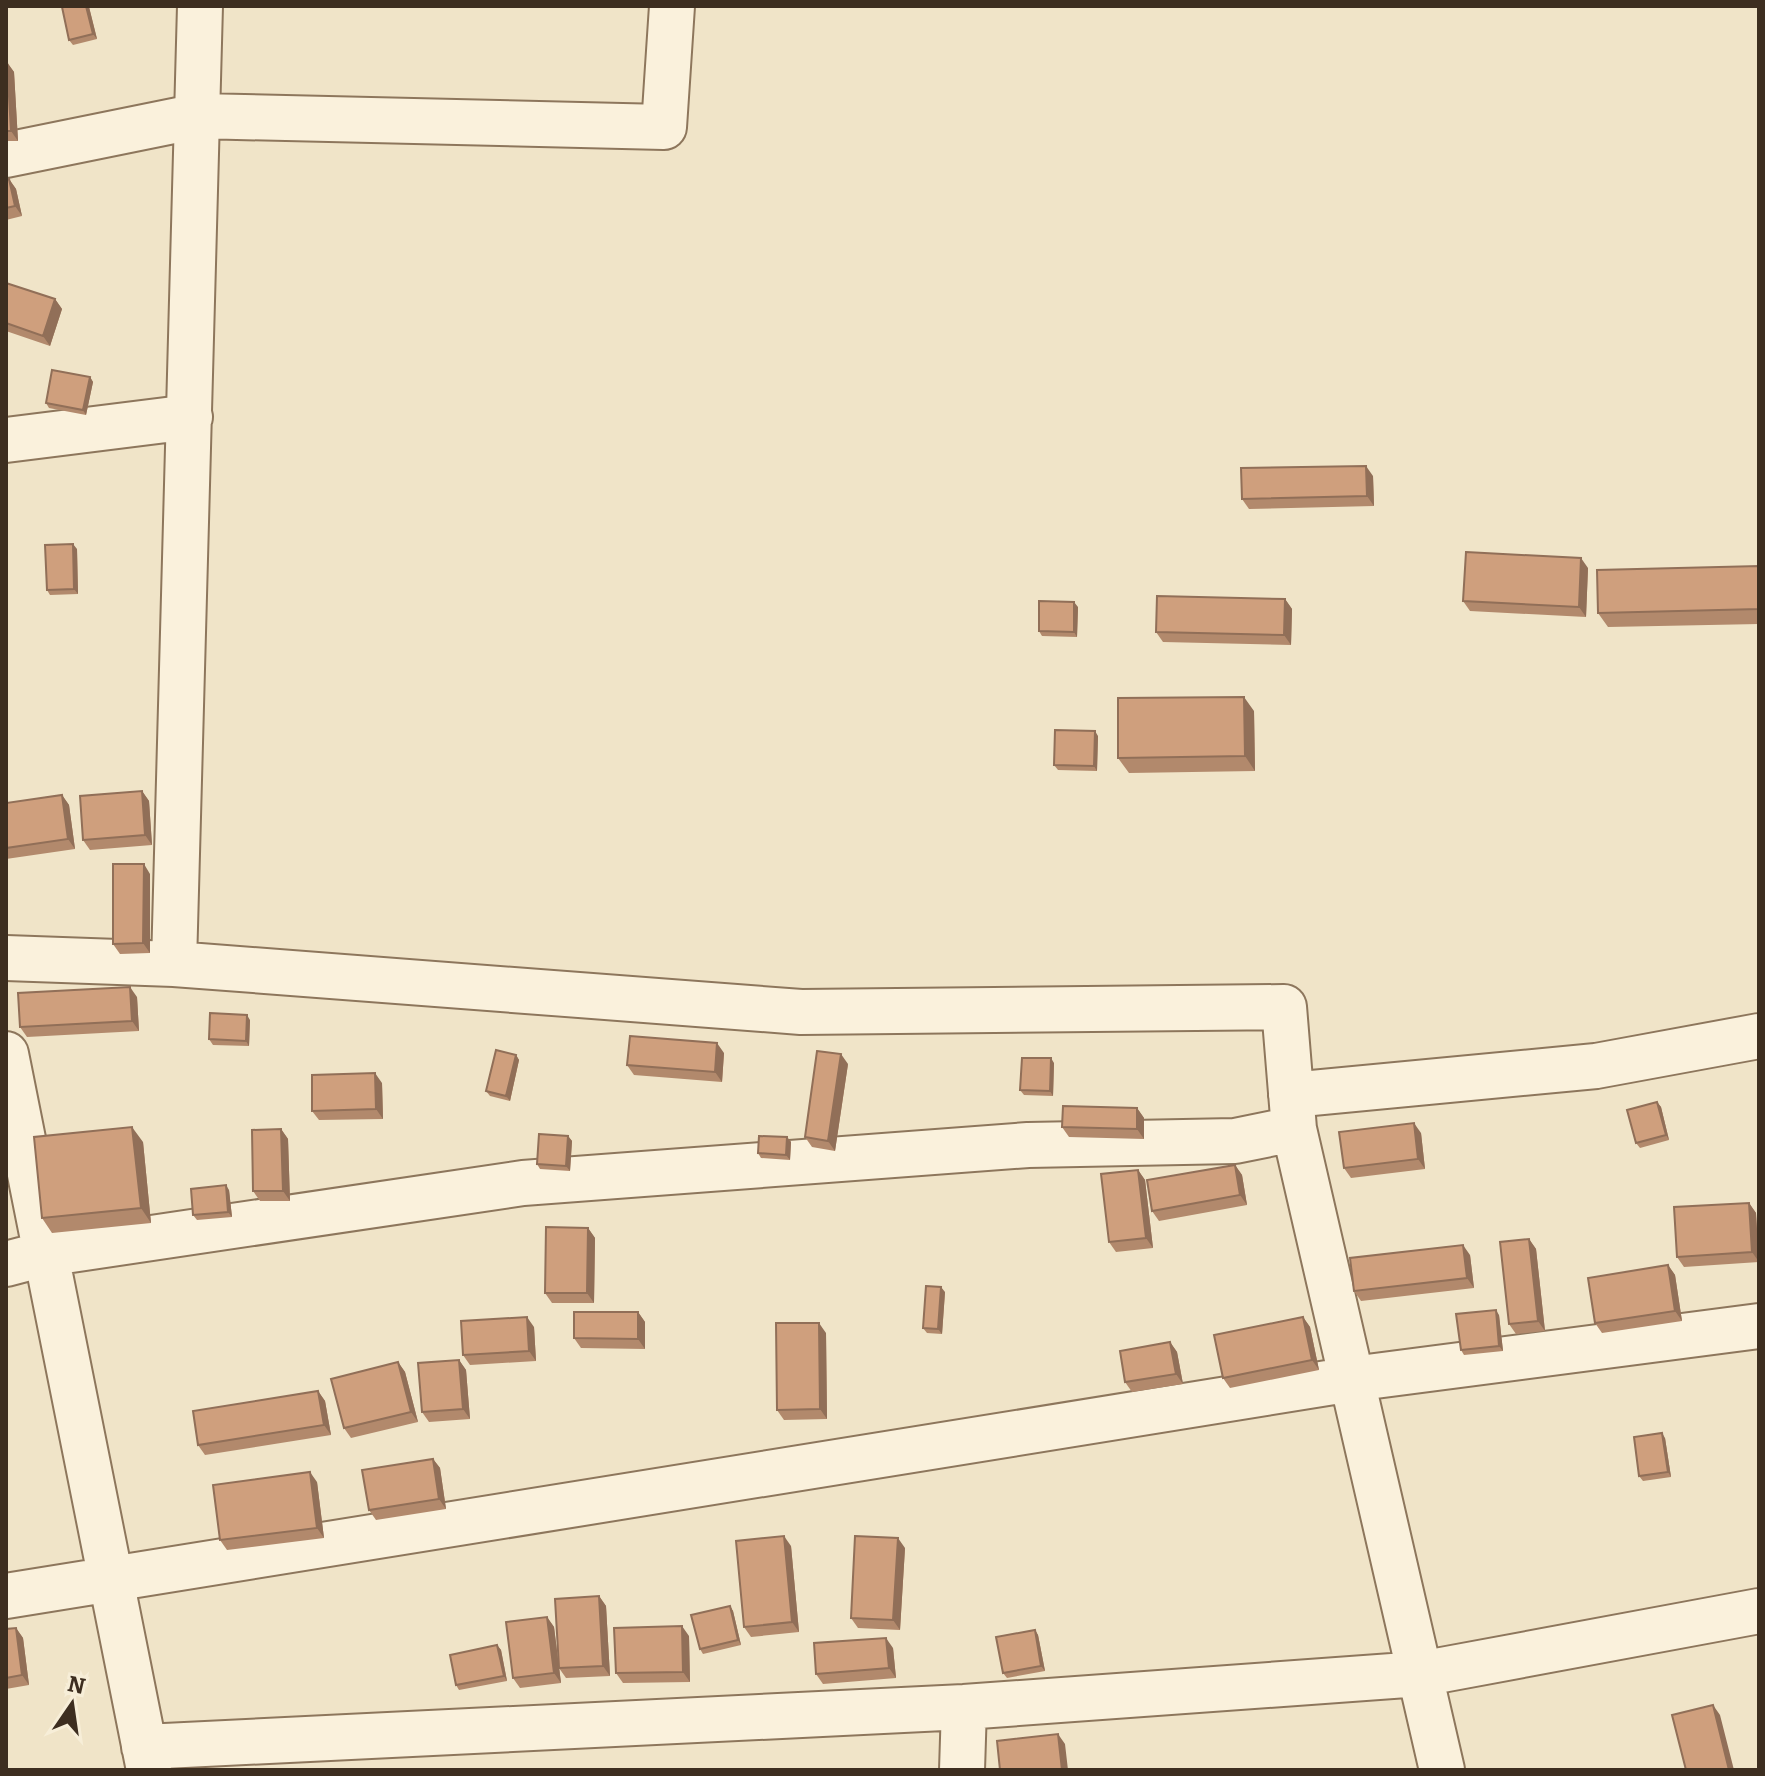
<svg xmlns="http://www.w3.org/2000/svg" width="1765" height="1776" viewBox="0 0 1765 1776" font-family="Bitter,serif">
  <rect width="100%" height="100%" fill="#f0e4c8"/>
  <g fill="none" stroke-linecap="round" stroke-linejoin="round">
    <g stroke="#8d765c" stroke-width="48">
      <path id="minor" d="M6,155L198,116L664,127L672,6
        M6,440L190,417
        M6,958L174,964L801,1012L1284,1007L1294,1129L1442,1770
        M174,964L200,6
        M6,1054L149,1770
        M1291,1095L1596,1066L1759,1036
        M6,1264L44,1254L523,1183L1028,1145L1235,1141L1294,1129
        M6,1596L1352,1379L1759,1326
        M144,1747L964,1707L1420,1674L1759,1611
        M962,1770L964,1707"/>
    </g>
    <use href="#minor" stroke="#faf1dc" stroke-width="44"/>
  </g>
  <path fill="#b2896c" d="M89,7L97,39L73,45L69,40Z
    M6,62L14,72L18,141H6Z
    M9,179L16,189L22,216L6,220V180Z
    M6,283L55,299L62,309L50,346L6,331Z
    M90,377L93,382L86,415L49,408L46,403Z
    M1373,476L1374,506L1249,509L1242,499Z
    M77,549L78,594L50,595L47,590Z
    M1759,566V624L1608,627L1598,613Z
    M1588,568L1586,617L1470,611L1463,601Z
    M1285,599L1292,609L1291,645L1163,642L1156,632Z
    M1078,607L1077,637L1042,636L1039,631Z
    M1254,711L1255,771L1129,773L1118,758Z
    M1098,736L1097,771L1058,770L1054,765Z
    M142,791L149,801L152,845L90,850L83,840Z
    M62,795L69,805L75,849L6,859V803Z
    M150,874V953L120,954L113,944Z
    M137,997L139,1031L27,1037L20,1027Z
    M250,1020L249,1046L213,1045L209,1039Z
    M724,1053L722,1082L634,1075L627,1065Z
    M516,1055L519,1060L510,1101L490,1096L486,1091Z
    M1054,1063L1053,1096L1024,1095L1020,1090Z
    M848,1064L835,1151L812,1147L805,1137Z
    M382,1083L383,1119L319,1120L312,1111Z
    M1657,1102L1661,1107L1669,1140L1640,1148L1636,1143Z
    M1137,1108L1144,1118V1139L1069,1137L1062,1127Z
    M281,1129L288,1139L290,1201H260L253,1191Z
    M1421,1133L1425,1169L1351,1178L1344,1168Z
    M568,1136L572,1141L570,1171L540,1169L537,1164Z
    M787,1137L791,1142L790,1160L761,1158L758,1153Z
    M143,1142L151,1223L52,1233L42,1218Z
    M1235,1165L1242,1175L1247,1205L1159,1221L1152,1211Z
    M1138,1170L1145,1180L1153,1248L1116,1252L1109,1242Z
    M229,1190L232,1217L197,1220L193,1215Z
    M1749,1203L1756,1213L1759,1262L1684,1267L1677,1257Z
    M588,1228L595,1238L594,1303H552L545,1293Z
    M1529,1239L1536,1249L1545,1331L1516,1334L1509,1324Z
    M1470,1255L1474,1288L1361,1301L1354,1291Z
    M1668,1265L1675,1275L1682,1321L1602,1333L1595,1323Z
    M945,1292L942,1334L927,1333L923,1328Z
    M638,1312L645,1322V1349L581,1348L574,1338Z
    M1499,1315L1503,1351L1464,1355L1461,1350Z
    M1303,1317L1310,1327L1319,1370L1230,1388L1223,1378Z
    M534,1327L536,1361L470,1365L463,1355Z
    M826,1333L827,1419L784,1420L777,1410Z
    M1170,1342L1177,1352L1183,1384L1132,1392L1125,1382Z
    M459,1360L466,1370L470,1419L429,1422L422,1412Z
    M398,1362L405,1372L418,1422L351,1438L344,1428Z
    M318,1391L325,1401L331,1435L205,1455L198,1445Z
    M1665,1438L1671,1477L1643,1481L1639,1476Z
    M433,1459L440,1468L446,1509L376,1520L369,1510Z
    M317,1482L324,1538L227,1550L220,1540Z
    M791,1546L799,1632L751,1637L744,1627Z
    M905,1548L900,1630L858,1628L851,1618Z
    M599,1596L606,1606L610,1676L566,1678L559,1668Z
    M730,1606L733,1611L741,1645L703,1654L700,1649Z
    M547,1617L554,1627L561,1683L520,1688L513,1678Z
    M16,1628L23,1638L29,1685L6,1689V1629Z
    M1035,1630L1038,1635L1045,1671L1007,1678L1003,1673Z
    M689,1636L690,1682L623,1683L616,1673Z
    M497,1645L501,1650L507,1681L459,1690L456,1685Z
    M893,1648L896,1678L823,1684L816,1674Z"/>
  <path fill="#916f58" d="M86,6L89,7L97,39L93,34Z
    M7,62L14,72L18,141L11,131Z
    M9,179L16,189L22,216L15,206Z
    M55,299L62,309L50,346L43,336Z
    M90,377L93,382L86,415L83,410Z
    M1366,466L1373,476L1374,506L1367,496Z
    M73,544L77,549L78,594L74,589Z
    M1581,558L1588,568L1586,617L1579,607Z
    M1285,599L1292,609L1291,645L1284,635Z
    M1074,602L1078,607L1077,637L1074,632Z
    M1244,697L1254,711L1255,771L1245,756Z
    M1095,731L1098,736L1097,771L1094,766Z
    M142,791L149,801L152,845L145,835Z
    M62,795L69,805L75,849L68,839Z
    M144,864L150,874V953L143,943Z
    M130,987L137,997L139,1031L132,1021Z
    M247,1015L250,1020L249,1046L246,1041Z
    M717,1043L724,1053L722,1082L715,1072Z
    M841,1054L848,1064L835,1151L828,1141Z
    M516,1055L519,1060L510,1101L506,1096Z
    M1051,1058L1054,1063L1053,1096L1050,1091Z
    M375,1073L382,1083L383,1119L376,1109Z
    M1657,1102L1661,1107L1669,1140L1666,1135Z
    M1137,1108L1144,1118V1139L1137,1129Z
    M1414,1123L1421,1133L1425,1169L1418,1159Z
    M132,1127L143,1142L151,1223L141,1208Z
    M281,1129L288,1139L290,1201L283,1191Z
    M568,1136L572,1141L570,1171L566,1166Z
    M787,1137L791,1142L790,1160L786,1155Z
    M1235,1165L1242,1175L1247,1205L1240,1195Z
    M1138,1170L1145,1180L1153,1248L1146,1238Z
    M226,1185L229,1190L232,1217L228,1212Z
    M1749,1203L1756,1213L1759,1262L1752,1252Z
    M588,1228L595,1238L594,1303L587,1293Z
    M1529,1239L1536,1249L1545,1331L1538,1321Z
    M1463,1245L1470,1255L1474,1288L1467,1278Z
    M1668,1265L1675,1275L1682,1321L1675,1311Z
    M941,1287L945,1292L942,1334L938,1329Z
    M1496,1310L1499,1315L1503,1351L1499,1346Z
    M638,1312L645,1322V1349L638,1339Z
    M527,1317L534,1327L536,1361L529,1351Z
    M1303,1317L1310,1327L1319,1370L1312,1360Z
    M819,1323L826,1333L827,1419L820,1409Z
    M1170,1342L1177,1352L1183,1384L1176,1374Z
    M459,1360L466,1370L470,1419L463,1409Z
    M398,1362L405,1372L418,1422L411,1412Z
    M318,1391L325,1401L331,1435L324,1425Z
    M1662,1433L1665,1438L1671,1477L1668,1472Z
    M433,1459L440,1468L446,1509L439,1499Z
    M310,1472L317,1482L324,1538L317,1528Z
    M784,1536L791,1546L799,1632L792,1622Z
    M898,1538L905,1548L900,1630L893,1620Z
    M599,1596L606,1606L610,1676L603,1666Z
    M730,1606L733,1611L741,1645L738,1640Z
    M547,1617L554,1627L561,1683L554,1673Z
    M682,1626L689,1636L690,1682L683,1672Z
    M16,1628L23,1638L29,1685L22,1675Z
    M1035,1630L1038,1635L1045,1671L1041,1666Z
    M886,1638L893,1648L896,1678L889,1668Z
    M497,1645L501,1650L507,1681L504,1676Z
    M1713,1705L1720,1715L1734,1770H1729Z
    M1058,1734L1065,1744L1068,1770H1062Z"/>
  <path fill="#cf9f7d" stroke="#916f58" stroke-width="2" d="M67,6H86L93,34L69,40L62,7Z
    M6,62H7L11,131H6Z
    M9,179L15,206L6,208V180Z
    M6,283L55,299L43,336L6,323Z
    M52,370L90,377L83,410L46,403Z
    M1366,466L1367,496L1242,499L1241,468Z
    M73,544L74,589L47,590L45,545Z
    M1466,552L1581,558L1579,607L1463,601Z
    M1759,566V609L1598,613L1597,570Z
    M1157,596L1285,599L1284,635L1156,632Z
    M1039,601L1074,602V632L1039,631Z
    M1244,697L1245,756L1118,758V698Z
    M1055,730L1095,731L1094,766L1054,765Z
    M142,791L145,835L83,840L80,796Z
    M62,795L68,839L6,848V803Z
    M113,864H144L143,943L113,944Z
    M130,987L132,1021L20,1027L18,993Z
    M210,1013L247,1015L246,1041L209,1039Z
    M630,1036L717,1043L715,1072L627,1065Z
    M496,1050L516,1055L506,1096L486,1091Z
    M817,1051L841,1054L828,1141L805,1137Z
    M1022,1058H1051L1050,1091L1020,1090Z
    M375,1073L376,1109L312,1111V1075Z
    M1657,1102L1666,1135L1636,1143L1627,1110Z
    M1063,1106L1137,1108V1129L1062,1127Z
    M1414,1123L1418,1159L1344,1168L1339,1132Z
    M132,1127L141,1208L42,1218L34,1137Z
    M281,1129L283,1191H253L252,1130Z
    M539,1134L568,1136L566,1166L537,1164Z
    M759,1136L787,1137L786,1155L758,1153Z
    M1235,1165L1240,1195L1152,1211L1147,1180Z
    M1138,1170L1146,1238L1109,1242L1101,1174Z
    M226,1185L228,1212L193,1215L191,1189Z
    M1749,1203L1752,1252L1677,1257L1674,1207Z
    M546,1227L588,1228L587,1293H545Z
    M1529,1239L1538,1321L1509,1324L1500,1242Z
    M1463,1245L1467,1278L1354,1291L1350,1258Z
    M1668,1265L1675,1311L1595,1323L1588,1278Z
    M926,1286L941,1287L938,1329L923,1328Z
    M1496,1310L1499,1346L1461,1350L1456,1314Z
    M574,1312H638V1339L574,1338Z
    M527,1317L529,1351L463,1355L461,1321Z
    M1303,1317L1312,1360L1223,1378L1214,1335Z
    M776,1323H819L820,1409L777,1410Z
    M1170,1342L1176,1374L1125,1382L1120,1351Z
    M459,1360L463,1409L422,1412L418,1363Z
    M398,1362L411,1412L344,1428L331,1379Z
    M318,1391L324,1425L198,1445L193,1411Z
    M1662,1433L1668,1472L1639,1476L1634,1437Z
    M433,1459L439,1499L369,1510L362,1470Z
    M310,1472L317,1528L220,1540L213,1485Z
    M784,1536L792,1622L744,1627L736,1541Z
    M855,1536L898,1538L893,1620L851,1618Z
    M599,1596L603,1666L559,1668L555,1599Z
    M730,1606L738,1640L700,1649L691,1615Z
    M547,1617L554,1673L513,1678L506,1622Z
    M682,1626L683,1672L616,1673L614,1628Z
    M16,1628L22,1675L6,1678V1629Z
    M1035,1630L1041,1666L1003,1673L996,1637Z
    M886,1638L889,1668L816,1674L814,1643Z
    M497,1645L504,1676L456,1685L450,1655Z
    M1713,1705L1729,1770H1686L1672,1715Z
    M1058,1734L1062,1770H1000L997,1741Z"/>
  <rect width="1765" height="1776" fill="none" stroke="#3d2e20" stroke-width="16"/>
  <g transform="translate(72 1704) rotate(13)" stroke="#f7eed8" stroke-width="6" paint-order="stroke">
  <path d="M0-6L14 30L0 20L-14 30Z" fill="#3d2e20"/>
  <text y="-12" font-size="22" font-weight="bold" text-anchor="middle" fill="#3d2e20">N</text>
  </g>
</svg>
